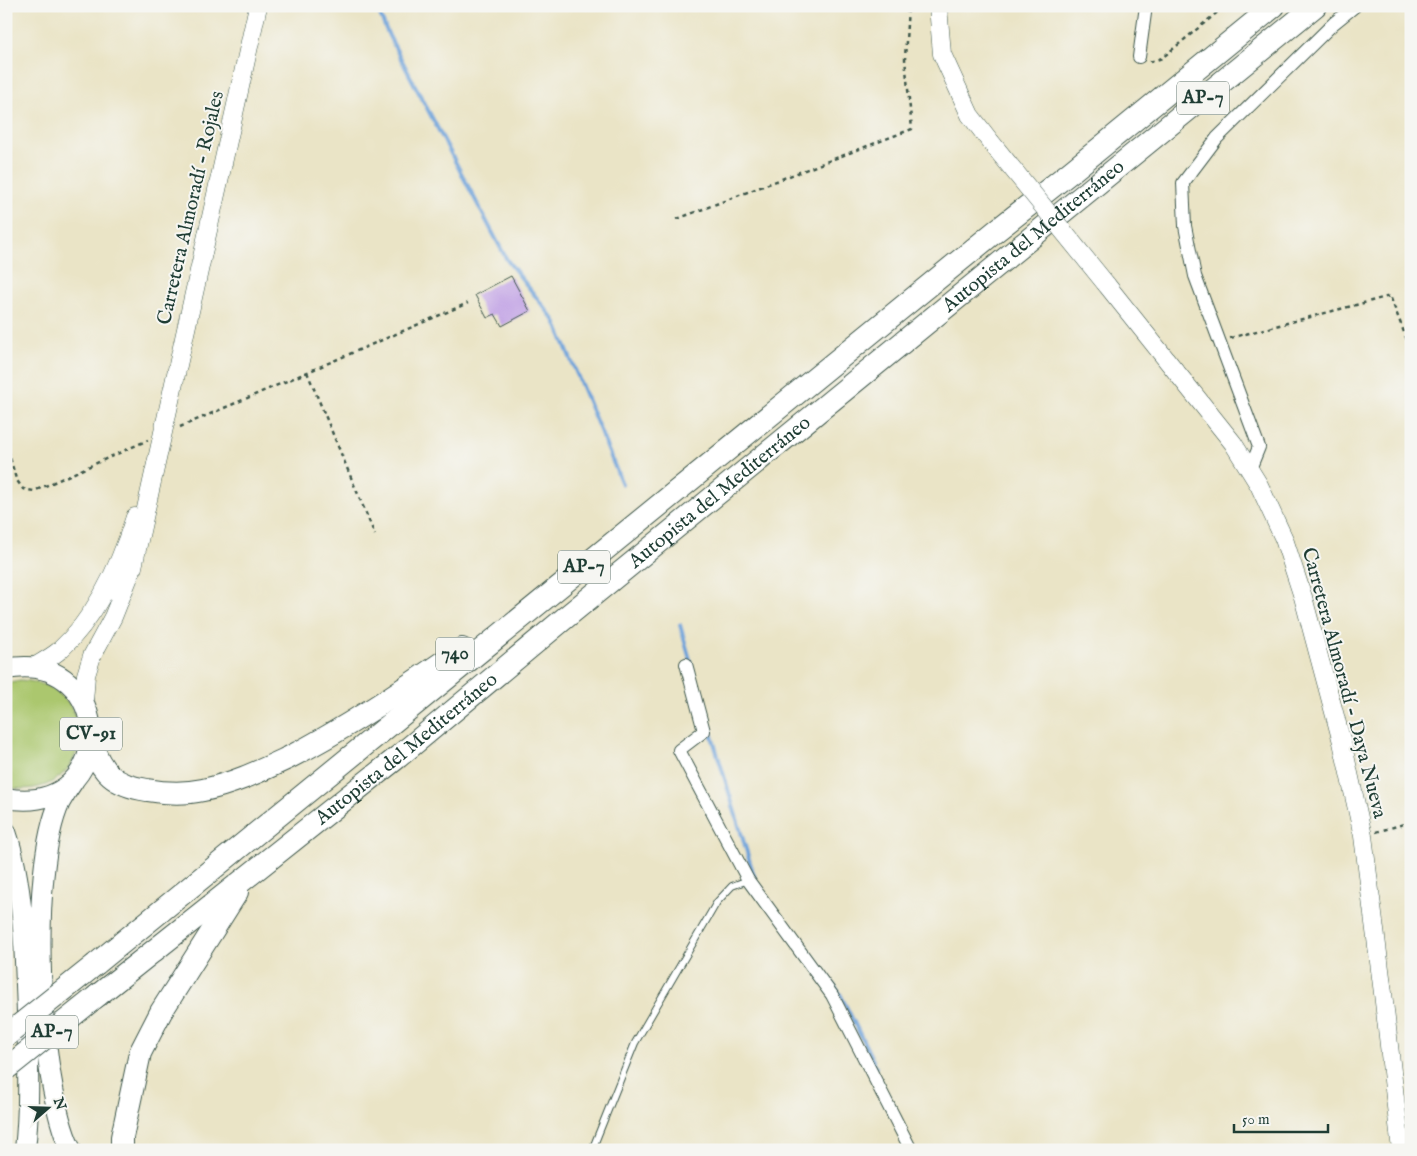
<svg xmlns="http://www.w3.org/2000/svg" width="1417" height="1156" viewBox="0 0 1417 1156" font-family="'IM FELL English',serif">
  <rect width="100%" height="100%" fill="#f6f6f2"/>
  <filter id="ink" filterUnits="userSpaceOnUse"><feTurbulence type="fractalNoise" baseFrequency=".02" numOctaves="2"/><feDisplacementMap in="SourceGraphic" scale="10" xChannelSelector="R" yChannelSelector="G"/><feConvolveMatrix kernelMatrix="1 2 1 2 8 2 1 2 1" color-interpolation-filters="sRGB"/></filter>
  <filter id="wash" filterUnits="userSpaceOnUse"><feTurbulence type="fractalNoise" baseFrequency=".0096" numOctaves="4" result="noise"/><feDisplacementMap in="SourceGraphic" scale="20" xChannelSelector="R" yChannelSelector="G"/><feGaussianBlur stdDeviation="1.12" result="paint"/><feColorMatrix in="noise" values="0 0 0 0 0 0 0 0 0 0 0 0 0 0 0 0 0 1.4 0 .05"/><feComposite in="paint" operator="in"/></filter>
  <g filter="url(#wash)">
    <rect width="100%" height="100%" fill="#eae4c6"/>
    <path fill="#abc76e" stroke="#658251" d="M20,680C108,685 93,805 6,787V683Z"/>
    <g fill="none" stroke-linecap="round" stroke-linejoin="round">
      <path stroke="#6ca1d9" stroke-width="4" d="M376,6L389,36L507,260L555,321L622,484
        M680,625L691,663
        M706,716L755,879
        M791,929L840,994L876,1067"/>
    </g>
    <g id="blocks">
      <path fill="#bf9fe4" d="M511,276L530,311L502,326L495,314L487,318L475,295Z"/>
    </g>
  </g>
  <g filter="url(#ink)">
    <use href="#blocks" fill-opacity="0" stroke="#3d564a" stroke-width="1"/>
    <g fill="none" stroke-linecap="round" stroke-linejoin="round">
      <g stroke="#3d564a" stroke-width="8">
        <path id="lane" d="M592,1150L635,1043L717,902L732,886L748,880"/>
      </g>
      <g stroke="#3d564a" stroke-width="14">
        <path id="street" d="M1139,57L1146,6
          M1250,469L1259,447L1195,276L1185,226L1183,183L1217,138L1334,23L1355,6
          M686,664L704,731L679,750L748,880L832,995L911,1150"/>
      </g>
      <g stroke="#3d564a" stroke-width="19">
        <path id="secondary" d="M938,6L942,54L970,115L990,141
          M1106,284L1233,443L1259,485L1284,539L1303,597L1342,742L1363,836L1383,993L1401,1150
          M34,667C42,662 52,657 60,650C97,616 120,565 135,517
          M84,702L86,675L92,656L113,617L133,567L258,6"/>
      </g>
      <g stroke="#3d564a" stroke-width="22">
        <path id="primary" d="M6,669C117,648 121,818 6,798
          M6,832C24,885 25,957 27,1013C28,1059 30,1104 25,1150
          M71,1150C38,1083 28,870 60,802C64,795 69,787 74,780"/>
      </g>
      <g stroke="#3d564a" stroke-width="24">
        <g id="highway">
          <path d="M91,742C101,773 114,785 147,790C164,793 185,794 203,790C233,784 260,771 288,758C349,727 405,688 462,649"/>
          <path d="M96,964L996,231L1072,171L1274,6"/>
          <path id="s1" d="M97,996L398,757L565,618L1315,6"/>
          <path d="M122,1150V1137L140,1053L161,1012L237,892"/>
        </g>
      </g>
      <path stroke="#3d564a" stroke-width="2.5" stroke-dasharray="4 4" stroke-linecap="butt" d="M1150,62L1162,58L1225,6
        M677,219L912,129L905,59L908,6
        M1230,338L1390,296L1407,340L1411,339
        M307,372L375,535
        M180,427L468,303
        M6,443L16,479L23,489L34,491L148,440
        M1376,832L1411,822"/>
      <use href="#lane" stroke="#fff" stroke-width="6"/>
      <use href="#street" stroke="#fff" stroke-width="12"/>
      <use href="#secondary" stroke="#fff" stroke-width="18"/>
      <use href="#primary" stroke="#fff" stroke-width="20"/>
      <use href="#highway" stroke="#fff" stroke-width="22"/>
      <g stroke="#3d564a" stroke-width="19" stroke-linecap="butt">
        <path id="secondary-bridge" d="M990,141L1106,284"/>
      </g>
      <g stroke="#3d564a" stroke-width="24" stroke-linecap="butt">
        <path id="highway-bridge" d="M6,1036L96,964
          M6,1069L97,996"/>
      </g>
      <use href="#secondary-bridge" stroke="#fff" stroke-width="18"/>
      <use href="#highway-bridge" stroke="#fff" stroke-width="22"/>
    </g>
  </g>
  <g text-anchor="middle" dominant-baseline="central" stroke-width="4" stroke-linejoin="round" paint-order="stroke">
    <g fill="#f6f6f2" stroke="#60746d" stroke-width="1">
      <rect x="1177" y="81.5" width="52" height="33" rx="4"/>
      <rect x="558" y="550.5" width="52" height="33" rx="4"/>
      <rect x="436" y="637.5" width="38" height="33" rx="4"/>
      <rect x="60" y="717.5" width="62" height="33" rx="4"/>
      <rect x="26" y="1015.5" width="52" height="33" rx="4"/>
    </g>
    <g font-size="19" font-weight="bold" fill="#1f3d34">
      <text x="1203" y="98">AP-7</text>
      <text x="584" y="567">AP-7</text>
      <text x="455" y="654">740</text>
      <text x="91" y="734">CV-91</text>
      <text x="52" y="1032">AP-7</text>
    </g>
    <g font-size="20" fill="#1f3d34" stroke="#f6f6f2">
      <text transform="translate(191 208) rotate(-77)">Carretera Almoradí - Rojales</text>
      <text stroke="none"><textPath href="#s1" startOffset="1206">Autopista del Mediterráneo</textPath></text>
      <text stroke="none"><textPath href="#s1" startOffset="801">Autopista del Mediterráneo</textPath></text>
      <text transform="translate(1344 683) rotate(75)">Carretera Almoradí - Daya Nueva</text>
      <text stroke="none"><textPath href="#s1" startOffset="396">Autopista del Mediterráneo</textPath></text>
    </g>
  </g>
  <rect width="1417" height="1156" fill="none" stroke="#f6f6f2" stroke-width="25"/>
  <g transform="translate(48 1108) rotate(70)" stroke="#f6f6f2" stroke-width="4" paint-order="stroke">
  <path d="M0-4L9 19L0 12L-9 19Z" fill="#1f3d34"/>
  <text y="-8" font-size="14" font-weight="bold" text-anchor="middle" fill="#1f3d34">N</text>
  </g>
  <path d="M1234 1124v8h94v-8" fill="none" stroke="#1f3d34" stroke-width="2.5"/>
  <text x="1242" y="1124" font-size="15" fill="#1f3d34" stroke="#f6f6f2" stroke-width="4" paint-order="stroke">50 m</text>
</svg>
